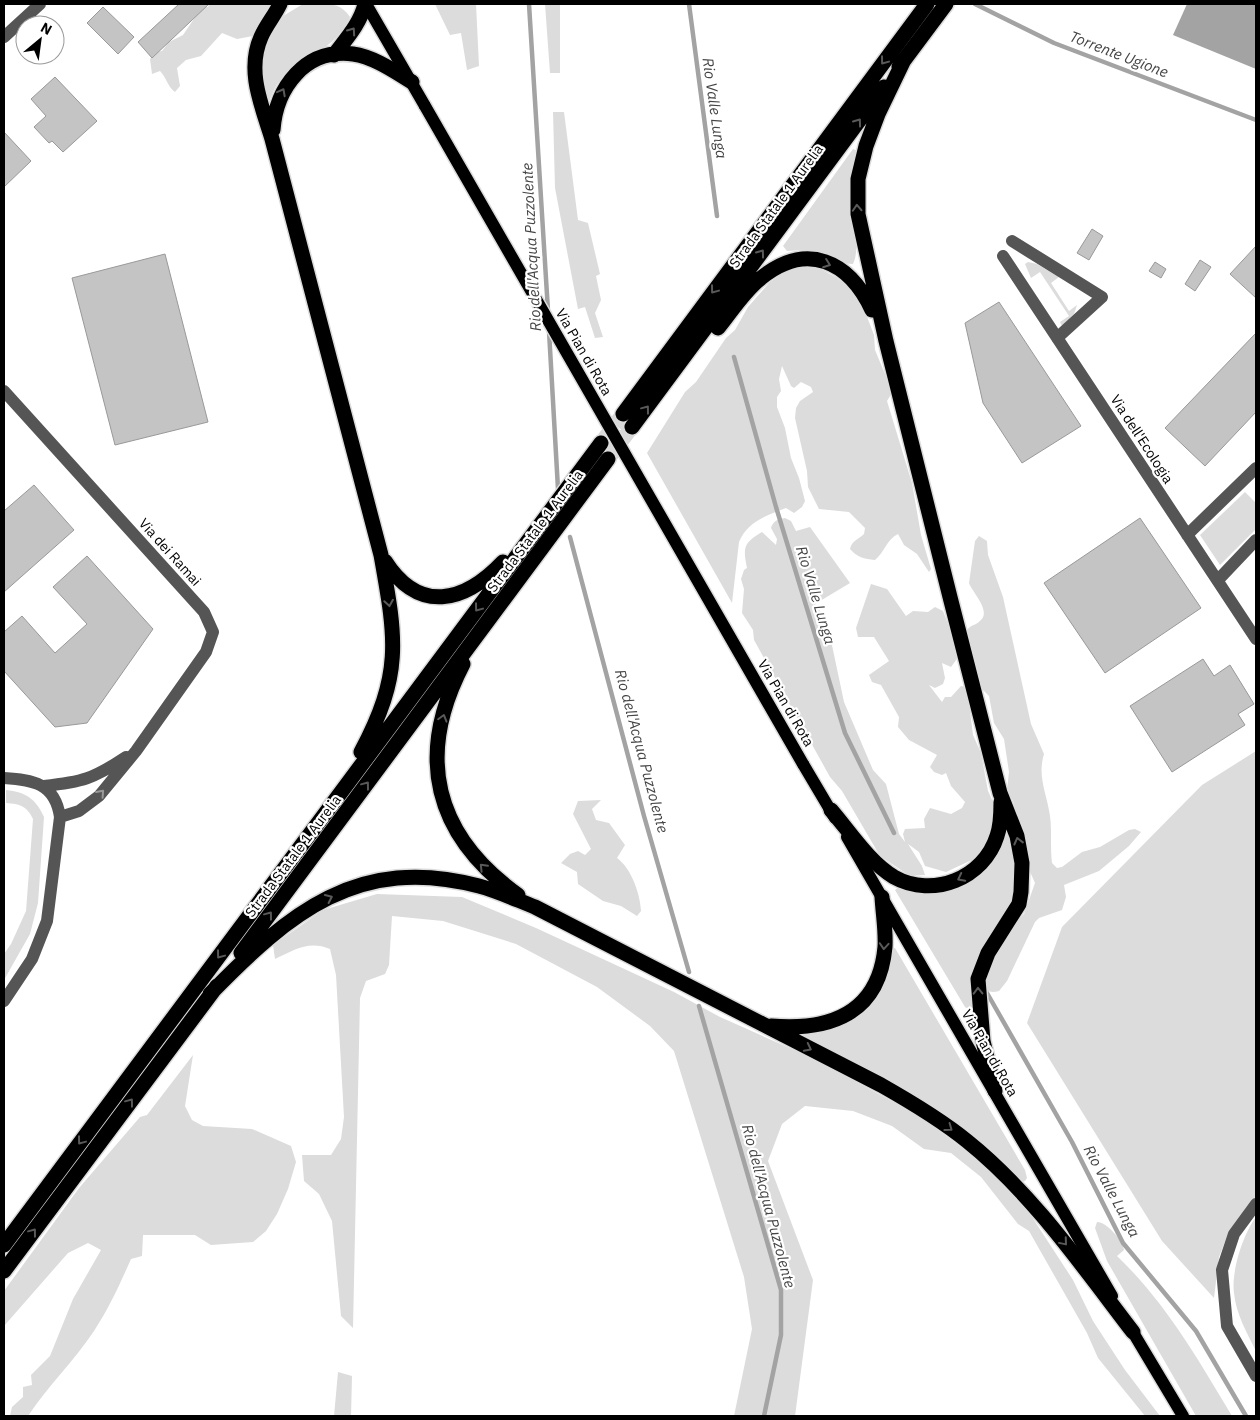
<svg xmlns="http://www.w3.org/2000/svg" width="1260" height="1420" viewBox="0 0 1260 1420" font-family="'IBM Plex Sans',sans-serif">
  <rect width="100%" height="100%" fill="#fff"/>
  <path fill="#dcdcdc" d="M209,4H274L253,36L237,39L222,33L201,56L186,60L177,68L180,86L175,92C167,86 167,78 160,71L152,74L150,59L156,52L162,51L169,42L183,35L202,7H208Z
    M303,4C322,4 339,0 350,17C337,49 301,58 278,83C273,89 272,98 267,104L258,76L267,35L278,19Z
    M435,4H476L479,66L467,70L461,33L450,35Z
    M545,4H560V73H550Z
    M553,112H564L578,220L588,223L600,274L596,276L601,300L595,313L603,337L595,338L585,307L578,309L555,188Z
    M853,149L858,151C853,168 849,188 850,206C852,224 861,247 853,264C841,264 827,255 815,252C806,249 796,251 787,251L783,246Z
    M1028,262L1037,264L1059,277L1051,283L1069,311L1077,305L1074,314L1062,326L1060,322L1069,316L1040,272L1031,278L1025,264Z
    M796,267H817L837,278L859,296L874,335L875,350L890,386V396L887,401L912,483L921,535L931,569L929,572L917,554L904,545L898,534C887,539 884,553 875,560C864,559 857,557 850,549C852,540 858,540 864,534L865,528L849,512L819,509L808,487L807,471L795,418L796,408L800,401L813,392L811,387L801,382L794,388L791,386L782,366L779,379L781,391L777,397V407L785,428L791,458L799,478L805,501L802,507L794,513L786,508C767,515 747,522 739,542L732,603L647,453L685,392L696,382L726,338L735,330L748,307L769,283L787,270Z
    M1245,492L1256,503V529L1220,565L1200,535Z
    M785,518L791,521L796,531L810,527L850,583L815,604L823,615L829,631L844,702L873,770L886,784L899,834L905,842L903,834L905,829L925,828L924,819L930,808L951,814L962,808L965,802L951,786L946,773L942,775L934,772L930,767L937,755L909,740L898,727L899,717L881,685L872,682L869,675L889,661L874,637H858L856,628L871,584L887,589L906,616L913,611L928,612L935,607L943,611L958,650L959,656L951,667L942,663L945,678L943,684L935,688L929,685L942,702L945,697H951L961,686L967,687L973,735L981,753L988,791L995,806L994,823L989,839L981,852L974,859L946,872L925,866L919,852L908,844L922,866L925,875L910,876L880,856L842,791L830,777L754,640L753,630L742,613L744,589L741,579L744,570L747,568C743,548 743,543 762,532L776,545L777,539L771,528C773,521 778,519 785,518Z
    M979,536L987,541L988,555L1003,597L1031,724L1044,754C1037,777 1047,794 1050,816C1052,831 1050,847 1052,863L1057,868L1062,867L1082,852L1100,847L1129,830L1135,829L1141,832L1129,846L1099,871L1064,885L1066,897L1062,910L1039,918L1035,922L1007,981L999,991C991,993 987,992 983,986L990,963L1010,928L1024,914L1035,883L1028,867L1013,801L1007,790L1009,772L1004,739L994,723L989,696L982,689L975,686L963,636C971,622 973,628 981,620C991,610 972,592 969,583L975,541Z
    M1256,751V1198L1229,1231L1219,1257L1214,1298L1162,1241L1027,1023L1062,927L1202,785Z
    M6,790C26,792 36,799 44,817L38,903L30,934L4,980V954L11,944L26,911L33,819C27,806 20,804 6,803Z
    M601,800L592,809L596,820L609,823L625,845L617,858C631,868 640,893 641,911L637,916L621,906L603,901L578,884L577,872L561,863L570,854L578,851L585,855L591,849L573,814L578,801Z
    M1005,833H1009L1015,856L1014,898L976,962L971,994L973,1005L970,1010L965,1007L895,890L900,886L943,890Z
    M377,894L462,897L536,928L674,992L720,1017L812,1058L919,1116L981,1162L1007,1187L1032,1217L1073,1280L1093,1321L1125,1370L1160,1416H1145L1098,1358L1087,1333L1029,1231L1018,1224L981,1177L951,1153L924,1149L892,1126L853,1111L805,1106L782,1124L768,1161L813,1280L795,1416H734L752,1329L744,1277L674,1051L650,1026L597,987L516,944L443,921L392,916L389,965L385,974L366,981L360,998L353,1328L341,1316L332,1221L319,1194L304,1181L302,1155H331L341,1139L344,1117L336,975L330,949C309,940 294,950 275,959L273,945L323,910Z
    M892,948H895L1025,1170L1027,1178L1025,1181L1022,1182L800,1037L799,1033L819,1031L847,1021Z
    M193,1055L185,1106L192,1120L203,1126L252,1129L291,1146L296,1162L288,1189L277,1214L266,1231L253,1242L211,1245L195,1235H143L142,1256L131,1259C120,1284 109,1308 94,1331C74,1361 48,1386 28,1416H10L12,1407L23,1397V1387L32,1385L31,1375L50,1356L73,1299L101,1250L88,1243L68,1253L4,1326V1291L79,1188L140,1117L147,1115Z
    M1256,1217V1351C1247,1333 1236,1314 1234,1293C1231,1272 1243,1234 1256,1217Z
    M1097,1222C1107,1222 1123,1241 1124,1250L1117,1256C1166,1303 1198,1359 1232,1416H1196L1107,1261L1095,1228Z
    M338,1372L352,1376L351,1416H334Z"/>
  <path fill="#a3a3a3" d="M1187,4H1256V69L1173,35Z"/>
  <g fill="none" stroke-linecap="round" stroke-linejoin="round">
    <path stroke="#a3a3a3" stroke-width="4.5" d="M529,4L548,311
      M689,4L717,216
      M975,4L1054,43L1256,120
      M549,331L558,489
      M734,357L776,507L845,733L894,833
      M570,537L644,816L689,972
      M987,993L1072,1142L1123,1243L1196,1331L1246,1416
      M699,1006L781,1290V1335L764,1416"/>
  </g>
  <path fill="#c4c4c4" stroke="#999" d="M179,4H209L152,58L138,42Z
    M103,7L134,37L118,54L87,23Z
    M55,77L97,121L63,152L52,141L49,143L34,127L46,116L31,99Z
    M4,132L31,161L4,187Z
    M1092,229L1103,236L1089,260L1077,253Z
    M1256,246V298L1230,274Z
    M165,254L208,422L115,445L72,278Z
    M1200,260L1211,267L1195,291L1185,284Z
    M1155,262L1166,269L1161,278L1149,271Z
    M999,302L1081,426L1022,463L983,403L965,323Z
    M1256,333V412L1205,466L1165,428Z
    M34,485L74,530L4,592V511Z
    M1140,518L1201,608L1105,673L1044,583Z
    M87,556L153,629L87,723L55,727L4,671V632L22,616L55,653L87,624L53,587Z
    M1203,659L1214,676L1230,665L1254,704L1238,714L1245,725L1172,772L1130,706Z"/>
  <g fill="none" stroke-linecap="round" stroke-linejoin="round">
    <path stroke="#d9d9d9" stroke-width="15" stroke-dasharray="15 8" stroke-linecap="butt" d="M601,443L623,414
      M608,459L632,427"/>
    <g stroke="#dbdbdb" stroke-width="15">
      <path id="major" d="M366,4L425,106
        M803,764L835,818
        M847,837L1112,1296
        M1128,1324L1183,1416"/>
    </g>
    <g stroke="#dbdbdb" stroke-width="18">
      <path id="highway" d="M280,4C275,15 266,25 261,37C246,71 262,106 272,139L381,555C396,639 403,673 361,752
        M334,55C346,39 360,24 365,4
        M904,60L878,114L866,146L858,179V214L886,341L950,597L1000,793L1017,836L1022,863L1021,892L1019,904L988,953L978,979L983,1041L995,1091
        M899,67L946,4
        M273,130C276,88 305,48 353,54C374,57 394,71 412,82
        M718,328C732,311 744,291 761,278C807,241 849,261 872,310
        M623,414L927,4
        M632,427L884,87
        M385,561C419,614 464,603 503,562
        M463,664C415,756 434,835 518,895
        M831,810C850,832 869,862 894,877C933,899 984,878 997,836C1001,825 1001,813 1001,802
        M241,953L608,459
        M210,994C289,913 358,854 479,886C498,891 517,900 535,907L881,1085C911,1102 940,1119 967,1141C1032,1193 1083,1267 1133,1332
        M771,1026C830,1031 879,1014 885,947C886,931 883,914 882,897
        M4,1245L601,443
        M4,1271L217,986"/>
    </g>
    <path stroke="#555" stroke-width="12" d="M4,37L40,4
      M1012,241L1102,297L1057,338
      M1003,256L1256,639
      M4,391L204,612L213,632L206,652L136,751L99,796L79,811L60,817
      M1187,535L1256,468
      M1218,580L1256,540
      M4,778C33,780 55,783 60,817L47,921L32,959L4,1001
      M44,786C82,782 93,779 126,757
      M1256,1204L1234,1234L1222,1270L1227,1326L1256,1376"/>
    <use href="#major" stroke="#000" stroke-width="12"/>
    <use href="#highway" stroke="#000" stroke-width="15"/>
    <g stroke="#dbdbdb" stroke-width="15" stroke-linecap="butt">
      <path id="major-bridge" d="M425,106L803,764"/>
    </g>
    <use href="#major-bridge" stroke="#000" stroke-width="12"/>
  </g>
  <defs><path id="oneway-chevron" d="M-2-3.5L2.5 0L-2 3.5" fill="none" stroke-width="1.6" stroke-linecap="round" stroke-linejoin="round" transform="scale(1.25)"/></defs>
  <g stroke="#595959">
    <use href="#oneway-chevron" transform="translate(352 31) rotate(-55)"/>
    <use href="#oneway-chevron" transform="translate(884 61) rotate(127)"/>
    <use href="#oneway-chevron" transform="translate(282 92) rotate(-62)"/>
    <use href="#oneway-chevron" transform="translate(858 122) rotate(-54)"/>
    <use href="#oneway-chevron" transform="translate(857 208) rotate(-93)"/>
    <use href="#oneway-chevron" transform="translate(761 253) rotate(-54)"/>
    <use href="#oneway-chevron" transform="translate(827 264) rotate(20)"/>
    <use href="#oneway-chevron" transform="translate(714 290) rotate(127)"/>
    <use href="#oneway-chevron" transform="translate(646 409) rotate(-53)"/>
    <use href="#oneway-chevron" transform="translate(389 603) rotate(81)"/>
    <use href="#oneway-chevron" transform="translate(478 608) rotate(127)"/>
    <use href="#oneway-chevron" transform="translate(443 718) rotate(-74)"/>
    <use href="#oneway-chevron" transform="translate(366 785) rotate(-53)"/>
    <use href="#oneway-chevron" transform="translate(1018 841) rotate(-104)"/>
    <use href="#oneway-chevron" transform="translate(483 867) rotate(-134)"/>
    <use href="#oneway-chevron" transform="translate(961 878) rotate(153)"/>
    <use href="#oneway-chevron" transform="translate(329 898) rotate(-25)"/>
    <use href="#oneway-chevron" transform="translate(269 915) rotate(-53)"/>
    <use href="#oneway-chevron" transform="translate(884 946) rotate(94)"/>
    <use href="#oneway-chevron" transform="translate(220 955) rotate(127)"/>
    <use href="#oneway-chevron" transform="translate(978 991) rotate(-91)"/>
    <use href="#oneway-chevron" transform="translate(808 1048) rotate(27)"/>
    <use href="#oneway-chevron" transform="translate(130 1102) rotate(-53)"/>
    <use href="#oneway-chevron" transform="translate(949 1128) rotate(36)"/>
    <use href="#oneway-chevron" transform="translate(81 1141) rotate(127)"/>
    <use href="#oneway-chevron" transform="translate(33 1232) rotate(-53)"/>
    <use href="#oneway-chevron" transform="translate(1064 1242) rotate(50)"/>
  </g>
  <use stroke="#999" href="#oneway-chevron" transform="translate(101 793) rotate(-48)"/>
  <g text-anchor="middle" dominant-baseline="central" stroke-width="4.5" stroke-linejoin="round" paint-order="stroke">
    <g font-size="14" fill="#000" stroke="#fff">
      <text transform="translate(776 206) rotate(-54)">Strada Statale 1 Aurelia</text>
      <text transform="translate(584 352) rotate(60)">Via Pian di Rota</text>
      <text transform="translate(1142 439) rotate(57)">Via dell'Ecologia</text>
      <text transform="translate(535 531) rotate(-53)">Strada Statale 1 Aurelia</text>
      <text transform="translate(170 552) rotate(48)">Via dei Ramai</text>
      <text transform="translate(786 703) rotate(60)">Via Pian di Rota</text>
      <text transform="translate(293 856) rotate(-53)">Strada Statale 1 Aurelia</text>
      <text transform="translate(990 1053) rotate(60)">Via Pian di Rota</text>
    </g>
    <g font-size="15" font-style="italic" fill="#444" stroke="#fff">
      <text transform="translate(1119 54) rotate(21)">Torrente Ugione</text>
      <text transform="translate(715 108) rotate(82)">Rio Valle Lunga</text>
      <text transform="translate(531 247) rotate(-93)">Rio dell'Acqua Puzzolente</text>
      <text transform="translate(816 595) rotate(73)">Rio Valle Lunga</text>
      <text transform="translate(642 751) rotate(75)">Rio dell'Acqua Puzzolente</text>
      <text transform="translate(1112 1191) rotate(62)">Rio Valle Lunga</text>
      <text transform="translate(769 1206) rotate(75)">Rio dell'Acqua Puzzolente</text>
    </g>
  </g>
  <rect width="1260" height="1420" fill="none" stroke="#000000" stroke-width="10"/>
  <g transform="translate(40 40) rotate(29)"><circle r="24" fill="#ffffff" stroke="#999999"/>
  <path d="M0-4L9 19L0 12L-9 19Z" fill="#000000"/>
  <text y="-8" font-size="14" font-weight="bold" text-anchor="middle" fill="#000000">N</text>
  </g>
</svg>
